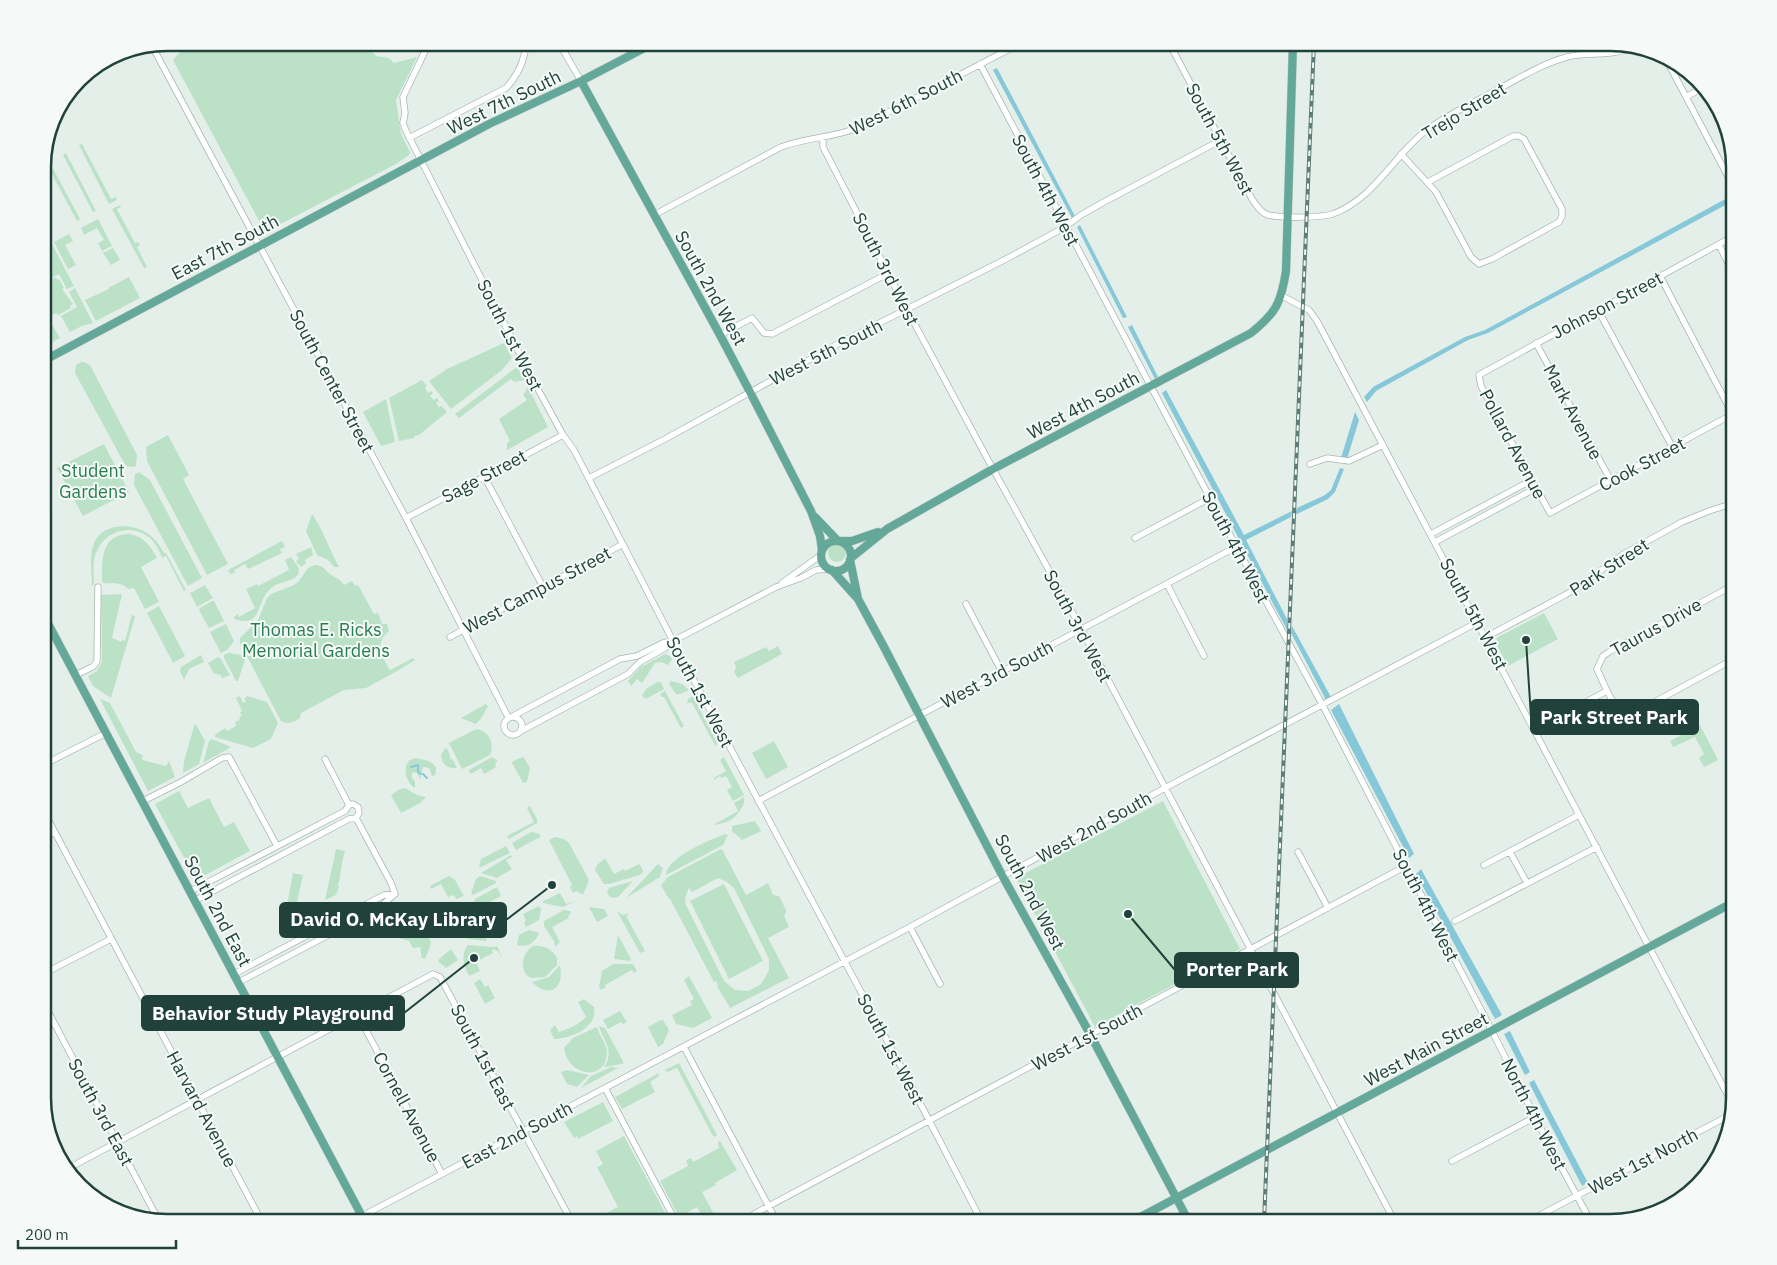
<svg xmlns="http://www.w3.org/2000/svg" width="1777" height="1265" viewBox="0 0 1777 1265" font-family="'IBM Plex Sans',sans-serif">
  <rect width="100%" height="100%" fill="#e4efea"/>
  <path fill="#bbe2c7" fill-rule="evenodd" d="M184,43H365L376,56L389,58L394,63L417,57L396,100L401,134L410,152L409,155L396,164L265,232L173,60L180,52Z
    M82,144L111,199L116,197L117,200L109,204L79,145Z
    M66,153L96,211L93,212L63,155Z
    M49,161L80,219L77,221L46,163Z
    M120,205L121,207L117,209L135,243L138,242L140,245L137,247L147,267L144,268L112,209Z
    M98,219L112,246L102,251L98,243L104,240L97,228L84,235L81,228Z
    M69,234L73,241L65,245L76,265L68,269L54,242Z
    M52,244L74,286L67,289L59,274L43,282V249Z
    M113,248L120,260L111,265L103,253Z
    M56,277L57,280L59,279L64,288L62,289L73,304L70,306L71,308L58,315L56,313L51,316L52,318L43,323V284Z
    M129,277L140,298L96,321L85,300L109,289L108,288Z
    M75,288L93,323L82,326L70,332L61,316L77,307L69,292Z
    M50,321L60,338L43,347V325Z
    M504,343L512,358L502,370L451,409L429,381L447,369Z
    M81,362H84L90,365L137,455L136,466C130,468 126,467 123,461L75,373L76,365Z
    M517,367L525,380L514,382L511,379L459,418L455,414Z
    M422,380L427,386L425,388L428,393L431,391L433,393L430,396L434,400L437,398L439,401L436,403L439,407L442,406L447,412L419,435L414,436V438L399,441L389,398Z
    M528,387L548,427L507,450V443L510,441L499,419L527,400L523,395Z
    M386,399L395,442L381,446L363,412Z
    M168,435L189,475L183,479L228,564L207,575L147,461L146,447Z
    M104,444L129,492L83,516L57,468Z
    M139,472L150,480L202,578L188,586L134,485L135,474Z
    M312,514C324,531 329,549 339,567H334L328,560L317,555L306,531Z
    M124,526C143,527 155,536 164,553H166L186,590L184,591L166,556L162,558C160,552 157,546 153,541C135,522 105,529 96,553C92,562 94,574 94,584L92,586C91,558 85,528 124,526Z
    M130,534C144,537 151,546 157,558L141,567L159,602L145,609L134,588L128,589C121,581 112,584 103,583L102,580C102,559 101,534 130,534Z
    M282,541L285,547L280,549L282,553L248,569L245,564L234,570L235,573L230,574L228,570Z
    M828 553a9 9 0 1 1 18 0a9 9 0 1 1-18 0Z
    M311,547L313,555L305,560L306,563L301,567L296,561L299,559L296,554Z
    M291,557L299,568L298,575C290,583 278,581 270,589C256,601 263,629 234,619V617L238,614L239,617L255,608L246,589L257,584L258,586L289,570L285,560Z
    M316,565C324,566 325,570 330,574C336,579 340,578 344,585L352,581L355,586L358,585L374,614L378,613L382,624H387L389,631C374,643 382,657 390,670L413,658L415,660L399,670L366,688L344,690L301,713L300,718C294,722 288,725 281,721L240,643V638L258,620L267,598L271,594L292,586L298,582L309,567Z
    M205,585L213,598L197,607L190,593Z
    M122,594L112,638L121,642L122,640L125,641L132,614L135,617L111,698L93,686L88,676L97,671L102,662L101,595Z
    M212,601H214L224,621L209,628L199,610L200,608Z
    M159,606L185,656L173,663L147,613Z
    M1544,613L1558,639L1508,666L1495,642L1498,637Z
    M226,624L234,641L227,650L221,653L210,632Z
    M778,646L782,654L738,678L734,672L736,667L734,662L766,647L769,651Z
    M228,653L242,655L245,660L238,681H236L224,658V655Z
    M665,654L670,656L672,659L668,665L661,662L655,663L642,683L637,679L631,686L628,681L641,667Z
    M201,655L204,662L189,669L184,680L180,671L181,667Z
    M218,657L220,658L230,675L222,678L220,674L218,675L216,673L214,674L208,663Z
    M671,681L682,684L689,690L680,694H676L669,684Z
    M657,682H661L664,689L646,699L642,696L646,689Z
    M665,691L684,726L681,728L664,697H662L660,694Z
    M240,696L243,703L246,701L244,699L247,696L267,702L278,723L271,739L253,748L215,737V735L225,728L227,731L236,726L235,722L240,720L239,717L242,716L240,712L242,711L236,698Z
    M693,696L717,743L716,747L692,703H687L688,699Z
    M100,699L110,703L136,752L143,755L142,760L166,766L169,761L175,777L148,791Z
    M486,704L488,706L482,717L476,724L461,718Z
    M195,723L205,741L199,764L183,773L184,761Z
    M1700,725L1718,760L1704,767L1699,758L1704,754L1695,737L1673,747L1670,741Z
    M476,729C489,731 495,743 490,755L462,769L449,743Z
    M212,739L231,747L203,763L209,741Z
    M774,741L788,767L766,779L752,753Z
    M446,747L450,755V758L453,760L457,768C448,769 442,765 441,755Z
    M492,757L498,761L495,763L496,767L484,774L481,768L471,774L469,772V770Z
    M522,757L524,758L530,768L527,782L523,783L512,763L513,761Z
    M724,757L744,795L733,801L727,790L732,787L726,776L722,778L720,776L714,780V778L726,771L720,760Z
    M415,758C425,760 440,762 435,775L432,776L429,768L423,767L420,779L417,773L413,772L411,776L415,782V788C405,782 400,762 415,758Z
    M405,788L417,795L426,797L420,803L401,813L391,795L400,789Z
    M179,791L188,808L209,798L224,827L234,822L250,851L196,880L155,804Z
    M744,797C745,802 744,804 741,809C734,821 726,823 713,825L738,811L734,803Z
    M1163,801L1240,949L1095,1027L1016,878Z
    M530,806L537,819V823L509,839L507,836L534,822L527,808Z
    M755,821L761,831L742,840L732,831V826Z
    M531,832L540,834V837L516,850L512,843Z
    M726,834L728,835L723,845L666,875C667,857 711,839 726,834Z
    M555,837L564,839L569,843L589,880L583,895L577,891L573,893L570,887L572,885L549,840Z
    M506,846L510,853L479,868L481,859Z
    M336,849L345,851L342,863L339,882L337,885L339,886L336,895L325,900Z
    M721,849L723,851L746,895L768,883L773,895L779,896L786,910V912L784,916L789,927L768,938L789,978L730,1008L717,986L718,985L716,981L714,982L670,899L667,896L661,885L668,877ZM718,878L727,882L734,888L769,959V970L764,979L760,985L748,991L735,990L724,981L686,905L685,898L689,888L692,892Z
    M511,855L512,857L506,860L512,869L497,878L481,873Z
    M605,858L614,874L624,869L625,871L639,864L642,868L643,872L640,875L609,884H604L595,870L597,865Z
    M658,864L663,868L660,877L626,898Z
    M293,873L303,875L293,920L283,918L286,911Z
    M449,876L455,880L464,896L456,899L454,895L448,897L441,884L431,889L430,886Z
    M480,876L496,881V883L473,895L471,894L476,879Z
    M633,881L618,897L612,898L609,896L607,891L609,888Z
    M724,884L763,961L729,979L690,901Z
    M497,887L501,896L482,906L480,909L492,932L487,930L473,904L475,899Z
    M560,893L566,904L575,901L563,907L543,903L542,902Z
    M539,906L541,909L539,920L526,927L524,922L526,921L523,914Z
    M589,907L604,909L608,916L597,922Z
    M564,910L570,911L571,913L568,916L569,918L552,927L560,942L555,947L554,941L544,926V921Z
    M617,911L623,915L630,913L626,916L645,951L640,953Z
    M473,913L487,940L486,941L468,939L472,914Z
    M404,921L422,926C433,943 433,940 425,959L422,958L420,947L413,948L409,941L399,938Z
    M529,930L539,933C535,943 527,948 517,945L519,935Z
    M618,935L631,959L630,961L614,959Z
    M468,945L494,947L497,946L503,959L498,951H496L494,949L492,950L493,953L476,962L480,971L469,976C464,966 460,955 468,945Z
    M533,946C543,945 552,949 557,958V965L545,977L531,978C518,972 522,952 533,946Z
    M451,949L458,960L446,968L439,962L438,960Z
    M613,964H633L637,971L634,973L632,970L605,985L606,987L601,990L599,987L602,971Z
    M560,965C565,989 549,999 532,982L549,977Z
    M689,976L712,1018L693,1028L676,1024L672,1015L692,1005L690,1001L694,999L684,980Z
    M480,979L485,987L488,985L495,998L485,1004L474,983Z
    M584,999L594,1007C599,1027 570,1039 554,1039L550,1030L555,1025L559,1032C569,1029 578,1025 586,1017L578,1002Z
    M620,1011L627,1022L623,1024L621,1022L608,1029L603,1020Z
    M661,1020H663L669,1030L663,1044L658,1047L648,1027Z
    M599,1026L605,1028L624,1063L621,1064L604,1067C615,1051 604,1042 599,1026Z
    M597,1027C599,1036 607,1043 607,1053C606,1082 568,1077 564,1048L573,1038Z
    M679,1063L717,1135L715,1137L713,1136L677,1068L667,1072L665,1070Z
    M611,1067L618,1068L581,1088L591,1076Z
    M567,1070L589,1075L577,1087L567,1084L561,1072Z
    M659,1073L658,1077L650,1082L655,1092L622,1109L615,1097Z
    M603,1102L613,1121L578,1139L577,1136L574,1138L564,1122Z
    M624,1136L670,1222H589L618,1207L597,1167L603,1164L596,1151Z
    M720,1141L737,1170L715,1183L716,1185L702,1192L718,1222H705L697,1207L679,1217L660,1181L688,1166L686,1160L691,1158L693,1162L719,1148L718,1142Z"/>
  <path fill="#87c8d8" d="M997,68L1075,216L1072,218L993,70Z
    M1729,197L1731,202L1488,333L1468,340L1376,391L1367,402L1364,397L1373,387L1465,337L1485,330Z
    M1080,225L1127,317L1123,318L1077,227Z
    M1132,325L1158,377L1155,379L1128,327Z
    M1166,390L1244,535L1292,511L1291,517L1246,540L1287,619V630L1162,393Z
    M1355,412L1359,420L1347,459L1341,458Z
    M1340,468L1344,469L1335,492L1328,499L1295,515L1297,508L1325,495L1331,490Z
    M1292,626L1331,697L1326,700L1291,633Z
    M1339,704L1414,854L1409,858L1331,710Z
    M1421,869L1502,1015L1495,1019L1416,874Z
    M1510,1031L1530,1072L1525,1075L1504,1034Z
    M1534,1080L1588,1183L1582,1186L1529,1083Z"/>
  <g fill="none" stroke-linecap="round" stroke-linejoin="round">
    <path stroke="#87c8d8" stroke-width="2" d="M411,767L418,765V772L421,774
      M423,774L427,778"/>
    <g stroke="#a6b8b2" stroke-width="7">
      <path id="minor" d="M429,43L403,97L405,113L403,123L406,131L533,380L563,435L574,450L673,641L906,1076L982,1222
        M559,43L581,81
        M1169,43L1252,199C1256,205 1261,213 1268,215C1282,218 1320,218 1333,214C1376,198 1395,152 1431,127C1451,113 1473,103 1495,91C1518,79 1541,64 1567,57C1589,51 1612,58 1633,46
        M152,46L406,518L508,717
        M1665,57L1734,188
        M980,64L1210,498L1323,706L1492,1031L1542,1131L1591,1222
        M1686,97L1702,88
        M823,137V147L907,310L993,469L1077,621L1395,1222
        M409,138L506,88C518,75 525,61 526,43
        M1401,154L1436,192L1471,257L1479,264L1492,259L1559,222L1562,216V209L1524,139L1519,136H1513L1428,182
        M654,215L781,147C807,137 834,138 860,127L1021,43
        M1719,245L1734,275
        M1660,276L1734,417
        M1282,296L1309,310L1317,321L1733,1105
        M1598,310L1673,448
        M720,335L752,318L764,333L772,334L889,273
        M1536,343L1611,481
        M1733,414L1550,513L1481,386L1479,375L1734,236
        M1310,464L1327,458L1349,461L1383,445
        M484,476L543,587
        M589,478L665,439L836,345L1010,257L1065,227L1081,215L1104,202L1221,140
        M1727,506L1734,521
        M406,518L563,435
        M1431,534L1532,480
        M1135,538L1210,498
        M1435,542L1536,488
        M782,583L821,555
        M1167,584L1204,656
        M966,604L1002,672
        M450,637L623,544
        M1486,637L1565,595L1581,585L1622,555L1682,522L1709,511L1734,503
        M673,641L776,587L801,578L816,570L829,569
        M76,675L94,666L97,661L98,587
        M1607,691C1615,705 1617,713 1636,712L1734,659
        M513,716L620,659L637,656L663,643L673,641L665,648L640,662L628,674L521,731
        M504 726a9 9 0 1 1 18 0a9 9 0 1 1-18 0Z
        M1534,729L1607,691L1597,669L1603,656L1609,652L1734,585
        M325,759L349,805
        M43,765L106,733
        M143,801L181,782L222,758L229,757L277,846
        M758,801L1236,547
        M43,810L262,1222
        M356,818L391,883L395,894
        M43,839L54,832
        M1298,852L1328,908
        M1510,852L1527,883
        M1484,865L1579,815
        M191,891L345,811L349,805L353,804L358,807L359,813L356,818L349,819L196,900
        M1455,921L1597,847
        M910,927L940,984
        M43,974L111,939
        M234,974L384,895L395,894
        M239,982L376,910L395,894
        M43,1002L159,1221
        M357,1013L442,1174
        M684,1047L777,1222
        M605,1088L676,1222
        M1452,1161L1535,1117
        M67,1169L433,974L440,977L572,1222
        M351,1222L910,927L1165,788L1478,622
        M739,1222L1406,866
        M1527,1222L1732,1114"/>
    </g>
    <g stroke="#c1cac8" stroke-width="9">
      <path id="major" d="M581,81L720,335L750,392L811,511L820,536L822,550
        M43,361L489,124L581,81L654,43
        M815,517L837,540
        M821 556a15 15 0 1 1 30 0a15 15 0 1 1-30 0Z
        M841,541H852L878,532
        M851,558L887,529L993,469L1251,333C1276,313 1281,303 1286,271L1293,43
        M850,560L858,599
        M832,570L858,599L884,647L1003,877L1090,1034L1189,1222
        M43,614L365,1222
        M1131,1222L1734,902"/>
    </g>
    <use href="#minor" stroke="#fff" stroke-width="5.5"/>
    <use href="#major" stroke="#64a89a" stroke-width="8"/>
    <g stroke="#5c7e76" stroke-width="4">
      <path id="rail" d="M1264,1222L1314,43"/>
    </g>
    <use href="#rail" stroke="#f5faf8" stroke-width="2" stroke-dasharray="5.5" stroke-linecap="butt"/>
  </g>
  <g text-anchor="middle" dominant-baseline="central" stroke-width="4" stroke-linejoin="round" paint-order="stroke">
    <g font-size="18" fill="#21423b" stroke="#f5faf8">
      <text transform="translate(504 102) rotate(-26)">West 7th South</text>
      <text transform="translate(906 102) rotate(-27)">West 6th South</text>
      <text transform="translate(1464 111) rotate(-31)">Trejo Street</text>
      <text transform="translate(1220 139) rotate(62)">South 5th West</text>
      <text transform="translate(1046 190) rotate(62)">South 4th West</text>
      <text transform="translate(225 247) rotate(-28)">East 7th South</text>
      <text transform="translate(886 269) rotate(63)">South 3rd West</text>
      <text transform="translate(711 288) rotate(61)">South 2nd West</text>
      <text transform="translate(1607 305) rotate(-28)">Johnson Street</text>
      <text transform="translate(510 335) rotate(63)">South 1st West</text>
      <text transform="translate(826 352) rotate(-27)">West 5th South</text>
      <text transform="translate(332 381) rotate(62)">South Center Street</text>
      <text transform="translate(1083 405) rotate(-28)">West 4th South</text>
      <text transform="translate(1573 412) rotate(62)">Mark Avenue</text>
      <text transform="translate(1513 444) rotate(62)">Pollard Avenue</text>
      <text transform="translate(1642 464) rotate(-28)">Cook Street</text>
      <text transform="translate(484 476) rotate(-28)">Sage Street</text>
      <text transform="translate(1236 547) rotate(62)">South 4th West</text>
      <text transform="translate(1609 567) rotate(-33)">Park Street</text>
      <text transform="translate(537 590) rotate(-28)">West Campus Street</text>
      <text transform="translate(1474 614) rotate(62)">South 5th West</text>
      <text transform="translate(1078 626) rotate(62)">South 3rd West</text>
      <text transform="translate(1656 627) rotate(-29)">Taurus Drive</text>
      <text transform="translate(997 674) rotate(-28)">West 3rd South</text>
      <text transform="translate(700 692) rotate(62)">South 1st West</text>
      <text transform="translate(1094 827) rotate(-29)">West 2nd South</text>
      <text transform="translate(1030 892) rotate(62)">South 2nd West</text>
      <text transform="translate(1426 905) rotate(63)">South 4th West</text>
      <text transform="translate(218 911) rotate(62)">South 2nd East</text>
      <text transform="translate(1087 1037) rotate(-28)">West 1st South</text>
      <text transform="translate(891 1049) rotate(62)">South 1st West</text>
      <text transform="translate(1426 1049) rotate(-28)">West Main Street</text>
      <text transform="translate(483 1057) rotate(62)">South 1st East</text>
      <text transform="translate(407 1107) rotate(62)">Cornell Avenue</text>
      <text transform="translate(202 1109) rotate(62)">Harvard Avenue</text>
      <text transform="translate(101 1112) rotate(62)">South 3rd East</text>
      <text transform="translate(1534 1114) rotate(63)">North 4th West</text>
      <text transform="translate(517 1135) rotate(-28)">East 2nd South</text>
      <text transform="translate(1643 1161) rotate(-28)">West 1st North</text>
    </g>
    <g font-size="18" fill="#277e4d" stroke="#f5faf8">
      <text x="93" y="470">Student<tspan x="93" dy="21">Gardens</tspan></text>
      <text x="316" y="629">Thomas E. Ricks<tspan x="316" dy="21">Memorial Gardens</tspan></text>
    </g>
  </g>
  <path d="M0 0H1777V1265H0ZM167 51H1610A116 116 0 0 1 1726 167V1098A116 116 0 0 1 1610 1214H167A116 116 0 0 1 51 1098V167A116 116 0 0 1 167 51Z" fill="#f5faf8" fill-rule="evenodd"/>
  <path fill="none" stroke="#21423b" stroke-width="2.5" d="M167 51H1610A116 116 0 0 1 1726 167V1098A116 116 0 0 1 1610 1214H167A116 116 0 0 1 51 1098V167A116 116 0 0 1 167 51Z"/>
  <path fill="none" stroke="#21423b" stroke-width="2" d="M1526 640L1531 717M552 885L506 920M1128 914L1175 970M474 958L404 1013"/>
  <g fill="#21423b" stroke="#f5faf8" stroke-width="2">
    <circle cx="1526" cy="640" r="5"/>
    <circle cx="552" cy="885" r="5"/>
    <circle cx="1128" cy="914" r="5"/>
    <circle cx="474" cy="958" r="5"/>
  </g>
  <g fill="#21423b" stroke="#21423b" stroke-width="2">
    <rect x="1531" y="700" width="167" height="34" rx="5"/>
    <rect x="280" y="903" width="226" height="34" rx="5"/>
    <rect x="1175" y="953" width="123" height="34" rx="5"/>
    <rect x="142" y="996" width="262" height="34" rx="5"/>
  </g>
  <g font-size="19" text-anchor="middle" font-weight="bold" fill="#fff">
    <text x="1614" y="724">Park Street Park</text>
    <text x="393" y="926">David O. McKay Library</text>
    <text x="1237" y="976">Porter Park</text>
    <text x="273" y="1020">Behavior Study Playground</text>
  </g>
  <path d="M18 1240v8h158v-8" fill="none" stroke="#21423b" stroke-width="2.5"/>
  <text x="25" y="1240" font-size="15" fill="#21423b" stroke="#f5faf8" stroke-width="4" paint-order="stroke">200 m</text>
</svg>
